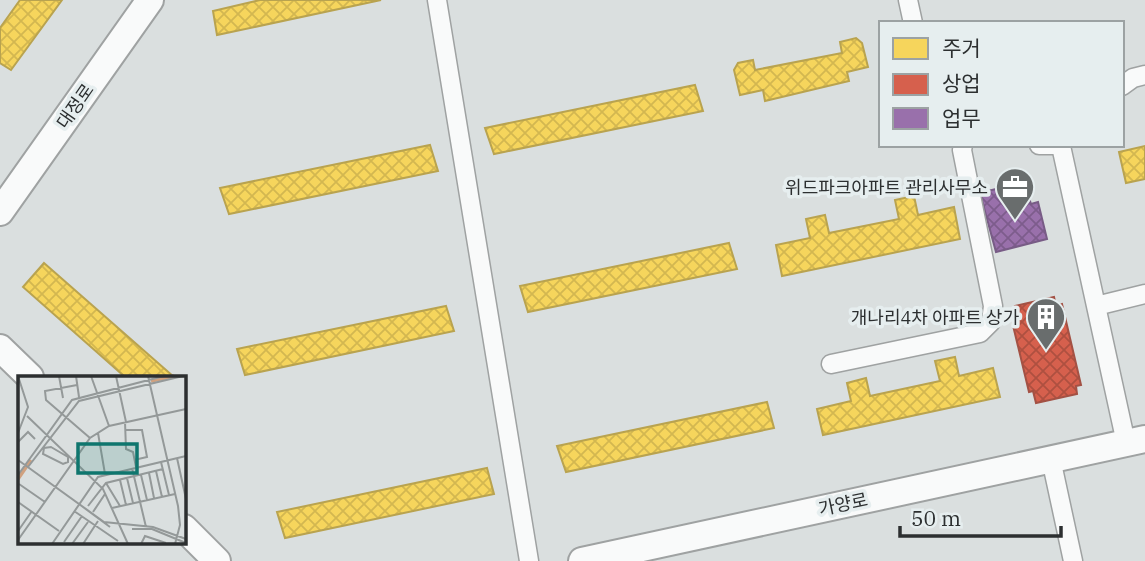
<svg xmlns="http://www.w3.org/2000/svg" width="1145" height="561" viewBox="0 0 1145 561" font-family="'IBM Plex Serif','Noto Sans KR',serif">
  <defs>
    <pattern id="homes-cross-hatch" width="8" height="8" patternUnits="userSpaceOnUse" patternTransform="scale(1.75)"><rect width="8" height="8" fill="#f6d55c"/><path d="M0 0l8 8M0 8l8-8" fill="none" stroke="#d3b750"/></pattern>
    <pattern id="shops-cross-hatch" width="8" height="8" patternUnits="userSpaceOnUse" patternTransform="scale(1.75)"><rect width="8" height="8" fill="#d6604d"/><path d="M0 0l8 8M0 8l8-8" fill="none" stroke="#ae5040"/></pattern>
    <pattern id="offices-cross-hatch" width="8" height="8" patternUnits="userSpaceOnUse" patternTransform="scale(1.75)"><rect width="8" height="8" fill="#9970ab"/><path d="M0 0l8 8M0 8l8-8" fill="none" stroke="#7d5c8c"/></pattern>
  </defs>
  <rect width="100%" height="100%" fill="#dadfdf"/>
  <path fill="url(#homes-cross-hatch)" stroke="#b9a34f" stroke-width="2" d="M20,0H62L11,70L0,63V28Z
    M260,0H381L217,35L213,11Z
    M856,38L862,43L868,67L847,72L849,81L765,101L763,90L740,95L734,70L738,63L753,60L755,70L842,53L840,42Z
    M695,85L703,111L494,154L485,128Z
    M430,145L438,171L229,214L220,188Z
    M1145,146V179L1126,183L1119,152Z
    M914,196L918,215L954,207L960,239L782,276L776,245L810,238L806,219L825,215L829,233L899,219L895,200Z
    M729,243L737,269L528,312L520,286Z
    M44,263L174,377H125L23,287Z
    M446,306L454,331L245,375L237,349Z
    M955,357L959,376L993,368L1000,397L823,435L817,409L851,401L847,383L866,378L870,396L940,381L935,361Z
    M767,402L774,428L566,472L557,446Z
    M487,468L494,494L285,538L277,512Z"/>
  <path fill="url(#shops-cross-hatch)" stroke="#a35144" stroke-width="2" d="M1054,297L1056,306L1062,304L1081,385L1076,386L1077,394L1036,403L1033,391L1029,392L1011,317L1018,316L1015,306Z"/>
  <path fill="url(#offices-cross-hatch)" stroke="#785c86" stroke-width="2" d="M1012,185L1015,194L1019,193L1029,198L1031,204L1038,202L1047,239L996,252L980,193Z"/>
  <g fill="none" stroke-linecap="round" stroke-linejoin="round">
    <g stroke="#9fa2a2" stroke-width="21">
      <path id="street" d="M437,0L529,561
        M908,0L913,23
        M1122,86L1133,78L1145,75
        M1039,145H1062
        M1061,146L1126,443
        M1096,306L1145,294
        M831,364L980,333L991,322L993,306L962,150L963,145
        M1051,459L1073,561"/>
    </g>
    <g stroke="#9fa2a2" stroke-width="30">
      <path id="secondary" d="M0,212L150,0
        M0,348L30,377
        M184,528L217,561
        M582,561L1145,439"/>
    </g>
    <use href="#street" stroke="#f9fafa" stroke-width="18"/>
    <use href="#secondary" stroke="#f9fafa" stroke-width="26"/>
  </g>
  <defs>
    <g id="office-pin" transform="scale(2.0125)"><path d="M0 17L-7.5 6A9.5 9.5 0 1 1 7.5 6Z" fill="#696d6d" stroke="#e6eeef"/><path d="M-6-3h4V-5.5h4V-3h4V5H-6ZM-1-4.5V-3h2v-1.5ZM-6 0V1H6V0Z" fill="#fff"/></g>
    <g id="building-pin" transform="scale(2.0125)"><path d="M0 17L-7.5 6A9.5 9.5 0 1 1 7.5 6Z" fill="#696d6d" stroke="#e6eeef"/><path d="M-4-6H4V6H1V3H-1V6H-4ZM-2.5-4.3h1.7v1.8h-1.7ZM.8-4.3h1.7v1.8H.8ZM-2.5-1h1.7V.8h-1.7ZM.8-1h1.7V.8H.8Z" fill="#fff"/></g>
  </defs>
  <g fill-rule="evenodd">
    <use href="#office-pin" x="1015" y="187"/>
    <use href="#building-pin" x="1046" y="317"/>
  </g>
  <g text-anchor="middle" dominant-baseline="central" stroke-width="7" stroke-linejoin="round" paint-order="stroke">
    <g font-size="18" fill="#2c2f30" stroke="#e6eeef">
      <text transform="translate(75 106) rotate(-55)">대정로</text>
      <text transform="translate(843 504) rotate(-12)">가양로</text>
    </g>
    <g font-size="18" fill="#2c2f30" stroke="#e6eeef" text-anchor="end">
      <text x="988" y="187">위드파크아파트 관리사무소</text>
      <text x="1019" y="317">개나리4차 아파트 상가</text>
    </g>
  </g>
  <g transform="translate(18 376)">
    <rect width="168" height="168" fill="#dadfdf"/>
    <path fill="none" stroke="#d0a17f" stroke-width="3.5" d="M133,5L156,0M0,103L13,84"/>
    <path fill="none" stroke="#949999" stroke-width="2" d="M41,0L45,22M58,0L61,21M73,0L91,50M98,0L108,46M130,0L160,130L162,149L157,168M59,9L27,15L28,24L72,62M9,40L85,113L110,168M107,46L108,73L115,76L118,91M108,54H124L129,81L116,84M0,57L10,31L0,0M80,57L87,98M0,66L10,56L17,63M33,71L50,81V86L45,88L25,78L26,72ZM159,82L168,123M0,84L86,146L135,151L168,163M143,86L151,119M10,91L61,25L165,0M114,92L128,151M138,95L144,121M131,97L136,122M0,99L54,24L146,0M123,99L129,124M109,102L115,127M102,104L108,129M88,107L102,130M1,108L27,126M0,126L41,155M61,128L92,151M70,130L88,107L145,93M94,132L157,118M56,135L100,165M75,136L87,118M114,153H134L168,167M0,155L14,135M0,164L72,62L91,50L168,33M46,166L64,140M34,168L80,101L168,80M54,168L70,146M65,168L80,145M123,168L127,160L148,167"/>
    <path fill="#0f766e" fill-opacity="0.15" stroke="#0f766e" stroke-width="3.5" d="M60,68H119V97H60Z"/>
    <rect width="168" height="168" fill="none" stroke="#2c2f30" stroke-width="3.5"/>
  </g>
  <rect x="879" y="21" width="245" height="126" fill="#e6eeef" stroke="#9ca2a3" stroke-width="2"/>
  <rect x="893" y="38" width="35" height="21" fill="#f6d55c" stroke="#9ca2a3" stroke-width="2"/>
  <text x="942" y="56" font-size="21" fill="#2c2f30">주거</text>
  <rect x="893" y="74" width="35" height="21" fill="#d6604d" stroke="#9ca2a3" stroke-width="2"/>
  <text x="942" y="91" font-size="21" fill="#2c2f30">상업</text>
  <rect x="893" y="108" width="35" height="21" fill="#9970ab" stroke="#9ca2a3" stroke-width="2"/>
  <text x="942" y="126" font-size="21" fill="#2c2f30">업무</text>
  <path d="M900 526v10h161v-10" fill="none" stroke="#2c2f30" stroke-width="3.5"/>
  <text x="911" y="526" font-size="21" fill="#2c2f30" stroke="#e6eeef" stroke-width="5" paint-order="stroke">50 m</text>
</svg>
